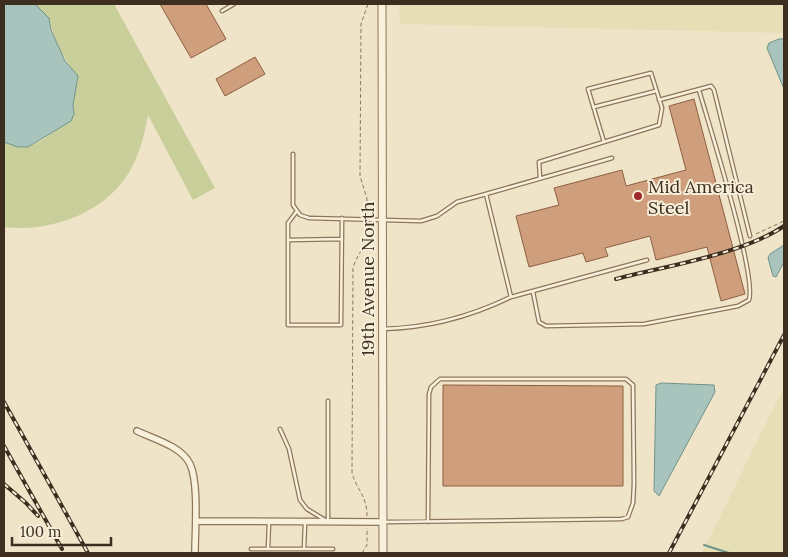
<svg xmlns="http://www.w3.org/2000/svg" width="788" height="557" viewBox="0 0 788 557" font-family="Lora,serif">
  <rect width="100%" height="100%" fill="#f0e4c8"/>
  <path fill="#e6deb5" d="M399,4H784V33L400,24Z
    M784,387V553H702Z"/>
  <path fill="#c9cf9b" d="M35,4H114L215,188L193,200L148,115C145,132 141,148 134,163C112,211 53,233 4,227V142C11,144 19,149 27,147C40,144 65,124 74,114L73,70C66,62 51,34 51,24Z"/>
  <path fill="#a9c4bc" stroke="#6f938a" d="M4,4H35L49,18L51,30L65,61L78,76L73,105L74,114L71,121L28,147H18L4,142Z
    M779,39H784V89L767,48L769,43Z
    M784,245V262L776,277L773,276L768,258L770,254Z
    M661,383L714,385L715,392L659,496L654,491L656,385Z"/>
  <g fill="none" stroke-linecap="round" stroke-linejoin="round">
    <path stroke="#6f938a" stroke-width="2" d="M704,545L729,553"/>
  </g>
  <path fill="#cf9f7d" stroke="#8d5f41" d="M160,4H206L226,39L191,58Z
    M255,57L265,74L225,96L216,79Z
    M694,99L745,294L721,301L707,247L656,260L650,236L605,248L608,256L586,262L583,253L529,267L516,216L559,205L554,188L622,170L626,186L686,170L669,106Z
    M443,385L623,386V486H443Z"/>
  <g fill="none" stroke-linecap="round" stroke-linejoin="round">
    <g stroke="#8d765c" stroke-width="5">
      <path id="service" d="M222,11L234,4
        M659,100L711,86L714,90L750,236
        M594,107L656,91
        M293,154V205L300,215L309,218L421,221L437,216L457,202L486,194L511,297C470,317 428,328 383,329
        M540,178L539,162L659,125L662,108L651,73L588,89L604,142
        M486,194L612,158
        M297,211L288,223V325H341L342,218
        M289,240L342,239
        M533,292L539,322L546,326L644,324L738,306L749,300C757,275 709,125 699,90
        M511,297L647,260
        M328,401V521
        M280,429L289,449L300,500L307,509L325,520
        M269,522L268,549H304L305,523
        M384,522L622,519L628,517L633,503L634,484L633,385L626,379H440L431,387L429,394L428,522
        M251,549H268
        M304,549H333"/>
    </g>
    <g stroke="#8d765c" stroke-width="8">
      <path id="minor" d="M137,431C154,439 181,446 190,464C199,483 195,531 195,553
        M196,521L382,522"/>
    </g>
    <g stroke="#8d765c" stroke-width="9">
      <path id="tertiary" d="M382,4L383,553"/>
    </g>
    <path stroke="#8d765c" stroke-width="1" stroke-dasharray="4 2.5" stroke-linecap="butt" d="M367,214V199L360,176L361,24L368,4
      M756,234L784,221
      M367,516C367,495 357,491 352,473L353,268C359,248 367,251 367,225
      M362,553L367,545V528"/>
    <use href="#service" stroke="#faf1dc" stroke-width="2.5"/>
    <use href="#minor" stroke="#faf1dc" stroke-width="5.5"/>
    <use href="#tertiary" stroke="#faf1dc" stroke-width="7"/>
    <g stroke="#3d2e20" stroke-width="4">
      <path id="rail" d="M616,279C666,266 743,254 784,226
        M4,402L88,553
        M4,446L62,549
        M4,484L26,503L38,516
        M669,553L784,335"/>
    </g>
    <use href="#rail" stroke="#f7eed8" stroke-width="2" stroke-dasharray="5.5" stroke-linecap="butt"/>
  </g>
  <circle fill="#9e2a2b" stroke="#f7eed8" stroke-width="2" cx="638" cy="196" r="5"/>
  <g text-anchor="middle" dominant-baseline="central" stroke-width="4" stroke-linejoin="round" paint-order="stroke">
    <g font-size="18" fill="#3d2e20" stroke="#f7eed8" text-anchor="start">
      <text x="648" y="186">Mid America<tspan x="648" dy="21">Steel</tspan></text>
    </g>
    <g font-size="18" fill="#3d2e20" stroke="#f7eed8">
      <text transform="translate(367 279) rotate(-90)">19th Avenue North</text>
    </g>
  </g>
  <rect width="788" height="557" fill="none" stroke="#3d2e20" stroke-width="10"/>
  <path d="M12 537v8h99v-8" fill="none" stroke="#3d2e20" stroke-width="2.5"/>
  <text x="20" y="537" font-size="15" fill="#3d2e20" stroke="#f7eed8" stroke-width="4" paint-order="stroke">100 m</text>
</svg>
